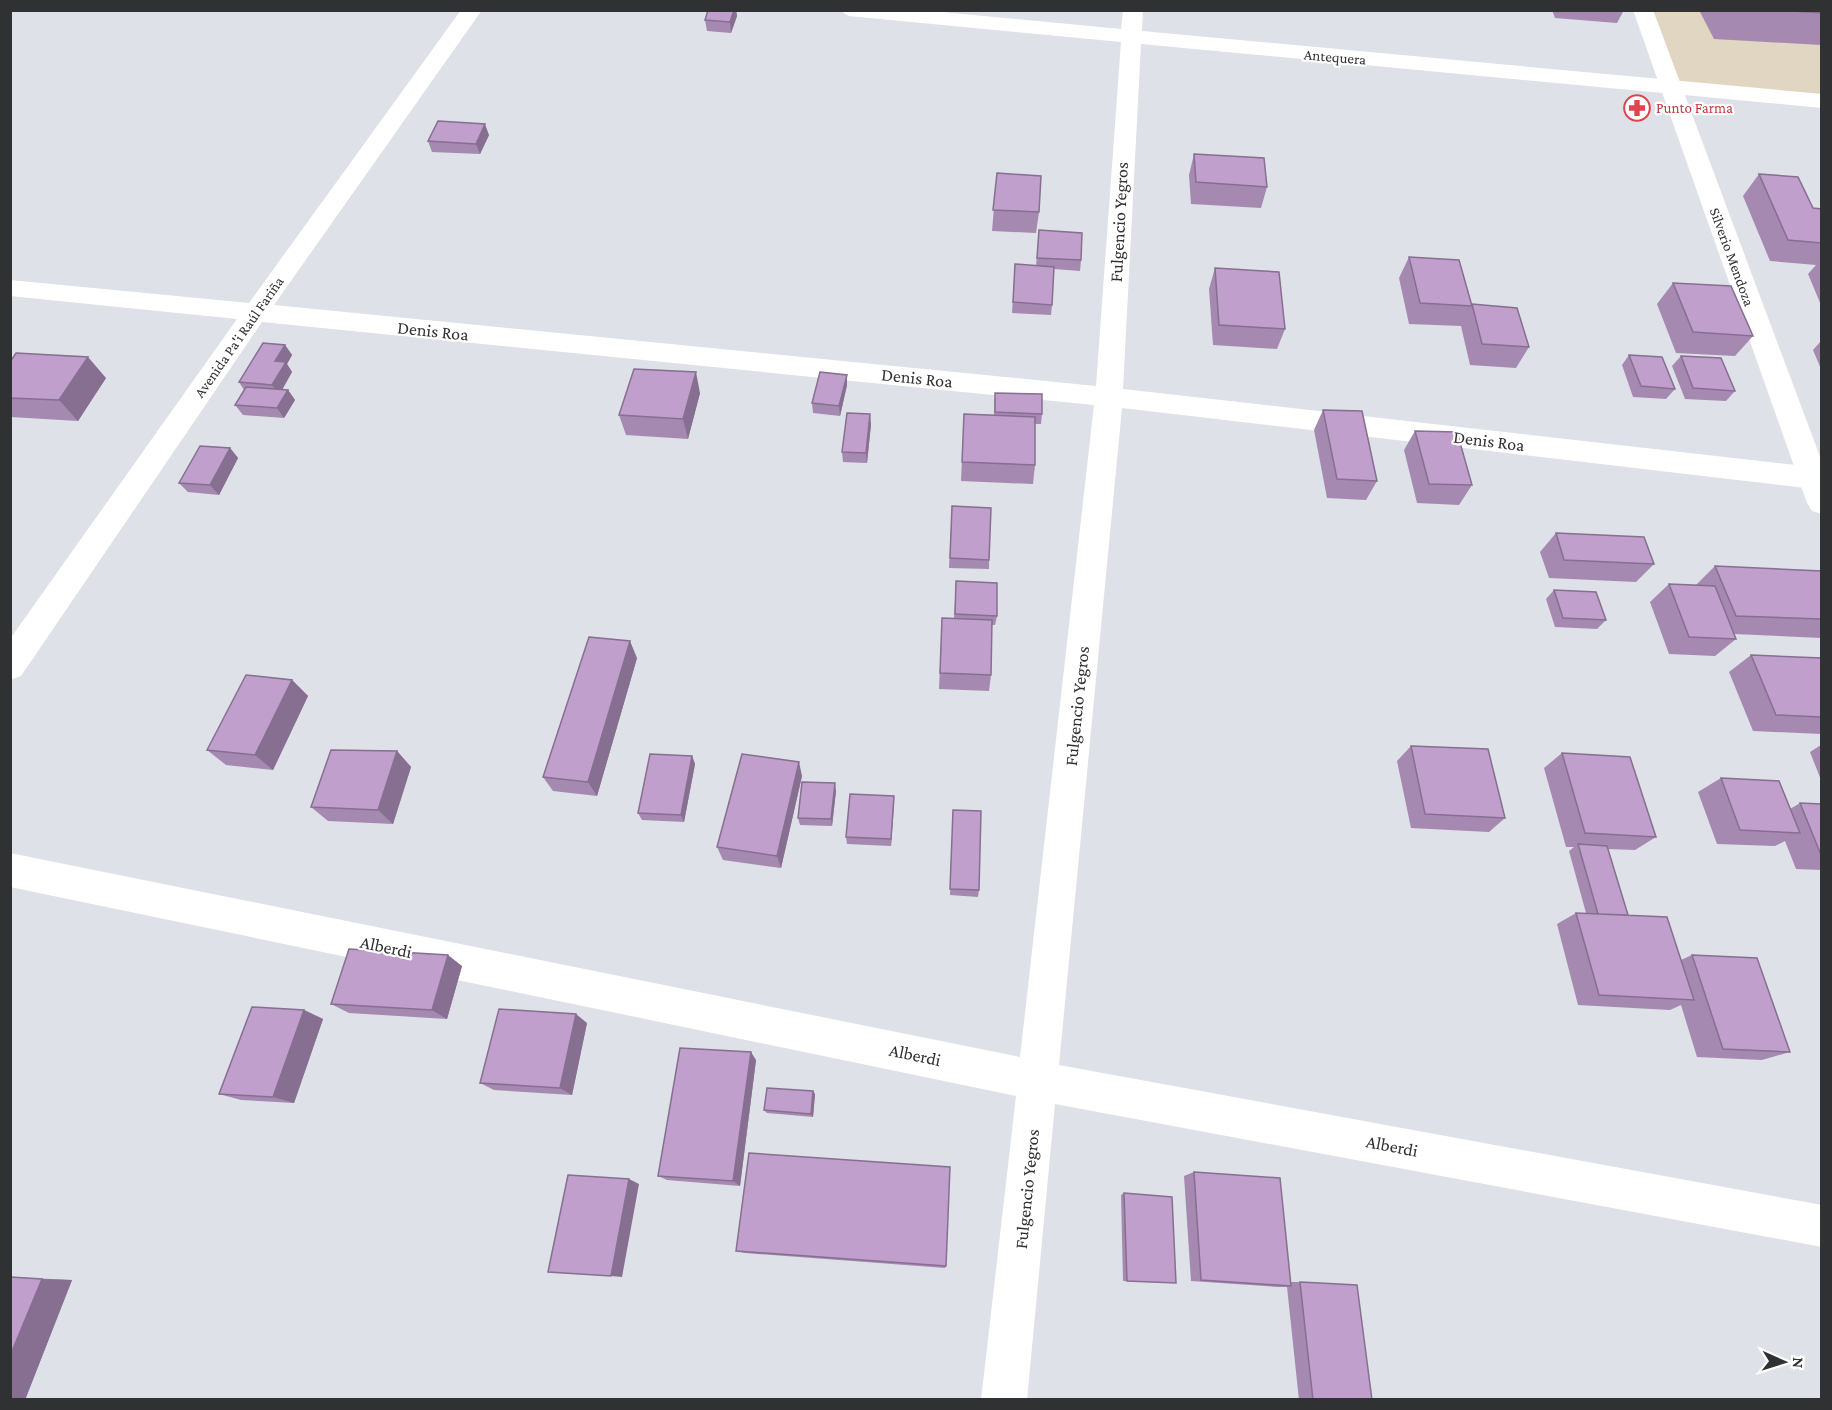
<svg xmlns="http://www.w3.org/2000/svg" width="1832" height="1410" viewBox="0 0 1832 1410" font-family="'Crimson Pro',serif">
  <rect width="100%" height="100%" fill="#dee1e7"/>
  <path fill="#e0d6c1" d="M1652,11H1821V95L1679,83Z"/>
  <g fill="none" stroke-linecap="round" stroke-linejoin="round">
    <path fill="#fff" fill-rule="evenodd" d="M461,10H482L274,305L1096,386L1121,42L849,16L839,10H920L1121,29L1123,10H1143L1142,31L1822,94V108L1141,44L1123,389L1822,468V490L1122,408L1059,1065L1822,1205V1247L1055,1104L1027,1400H981L1016,1096L10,887V853L1020,1057L1094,405L262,322L21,676L10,680V639L237,319L10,296V280L249,303Z"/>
    <path fill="#fff" fill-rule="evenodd" d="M1633,10H1653L1822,462V514L1812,511L1807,503Z"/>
  </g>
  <path fill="#a589b0" d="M708,10H736L737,16L731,33L707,31L705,20Z
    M1552,10H1624L1617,23L1555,18Z
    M1699,10H1821V45L1714,39Z
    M489,135L480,154L432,152L428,141Z
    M1194,154L1267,187L1261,208L1191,204L1189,175Z
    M997,173L1039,212L1036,233L992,231Z
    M1759,174L1813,208L1821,209V305L1808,274L1816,265L1770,261L1743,196Z
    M1039,230L1081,260L1080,271L1054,269L1052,305L1051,315L1012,313L1015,264L1036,266Z
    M1409,257L1472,305L1529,347L1516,368L1470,365L1461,326L1409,324L1399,278Z
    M1215,268L1285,329L1277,349L1213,345L1209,289Z
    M1673,283L1753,336L1735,356L1676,353L1657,304Z
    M1821,341V369L1813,350Z
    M285,345L292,355L287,364L292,372L282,390H288L295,400L284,418L243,415L235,405L244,390L239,382Z
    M1629,355L1675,389L1666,399L1633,397L1622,365Z
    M1681,356L1735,391L1726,401L1685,399L1672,366Z
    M10,362L106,378L78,421L10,417Z
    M847,385L840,416L813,413L812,403Z
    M700,393L688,439L626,435L619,415Z
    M995,393L1042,414L1041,424H1035V465L1033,484L961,481L964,414L994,415Z
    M1323,410L1377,481L1366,500L1327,498L1314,430Z
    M871,424L867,463L843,462L842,452Z
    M1415,431L1472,485L1459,505L1417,503L1404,450Z
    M230,448L238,458L219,495L188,492L179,483Z
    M952,506L989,560V569L949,568Z
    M1556,533L1654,564L1636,582L1549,578L1540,552Z
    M1715,566L1821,571V638L1734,634L1736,639L1715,656L1669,654L1650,602L1669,584L1696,585Z
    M956,581L997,616L995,625H992L991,675L989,691L939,689L942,618H954Z
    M1554,590L1606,620L1597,629L1555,627L1546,599Z
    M1751,655L1821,658V734L1753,731L1729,672Z
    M637,658L597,796L553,791L543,777Z
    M292,680L308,696L273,770L226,765L207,750Z
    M1821,745V780L1810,752Z
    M1411,746L1505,818L1489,832L1411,828L1397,761Z
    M397,751L411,767L393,824L328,821L311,807Z
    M1562,753L1656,837L1635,850L1608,849L1628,915L1681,960L1692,955L1790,1052L1762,1060L1697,1057L1681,1005L1670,1010L1578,1005L1557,924L1576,913H1586L1569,851L1574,847H1566L1544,768Z
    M692,756L695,764L684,822L642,820L638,813Z
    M802,776L781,868L723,860L717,847Z
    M1721,778L1790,809L1800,803L1821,804V870L1796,869L1785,841L1775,846L1717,844L1698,792Z
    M836,791L832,826L800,825L798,818Z
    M894,796L891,846L847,844L846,837Z
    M953,810L979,890L978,897L950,895Z
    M462,966L447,1019L349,1013L331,1004Z
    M304,1010L323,1019L294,1103L241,1100L219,1094Z
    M587,1023L572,1095L494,1090L480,1083Z
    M756,1060L740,1186L667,1180L658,1176Z
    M815,1094L813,1117L767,1113L764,1110Z
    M1194,1172L1291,1282H1300L1372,1400H1299L1287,1287H1278L1191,1281L1184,1176Z
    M1124,1193L1176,1283L1123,1281L1121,1195Z
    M736,1251L946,1266L945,1268L745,1253Z
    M10,1277L72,1280L25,1400Z"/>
  <path fill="#866f90" d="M734,10H736L737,16L731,33L730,22Z
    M485,124L489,135L480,154L476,144Z
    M285,345L292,355L287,364L292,372L279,395L272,385L275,361Z
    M88,357L106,378L78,421L59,400Z
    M696,372L700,393L688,439L683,419Z
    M847,375V385L840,416L839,406Z
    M288,390L295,400L284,418L277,408Z
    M870,414L871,424L867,463L866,453Z
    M230,448L238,458L219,495L210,485Z
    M630,641L637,658L597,796L588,782Z
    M292,680L308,696L273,770L255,755Z
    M397,751L411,767L393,824L378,810Z
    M692,756L695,764L684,822L681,815Z
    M799,762L802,776L781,868L777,856Z
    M835,783L836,791L832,826L831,819Z
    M894,796V804L891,846V839Z
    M448,955L462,966L447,1019L432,1010Z
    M304,1010L323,1019L294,1103L273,1097Z
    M576,1014L587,1023L572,1095L560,1088Z
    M751,1052L756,1060L740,1186L733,1181Z
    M813,1091L815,1094L813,1117L811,1114Z
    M629,1179L639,1184L622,1277L611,1276Z
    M42,1279L72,1280L25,1400H10V1356Z"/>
  <path fill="#c09fcd" stroke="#866f90" stroke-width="1.5" d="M708,10H734L730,22L705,20Z
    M1778,10H1821V13Z
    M438,121L485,124L476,144L428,141Z
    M1194,154L1264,158L1267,187L1196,182Z
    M997,173L1041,176L1039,212L993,210Z
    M1759,174L1798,177L1813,208L1821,209V243L1788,240Z
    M1039,230L1082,233L1081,260L1037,258Z
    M1409,257L1459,260L1472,306L1420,303Z
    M1015,264L1054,267L1052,305L1013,302Z
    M1215,268L1279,272L1285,329L1219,325Z
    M1673,283L1731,286L1753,336L1693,332Z
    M1472,304L1517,308L1529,347L1482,344Z
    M263,343L285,345L275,361L286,362L272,385L239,382Z
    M16,353L88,357L59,400L10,398V362Z
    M1629,355L1662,357L1675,389L1641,386Z
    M1681,356L1721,358L1735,391L1693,388Z
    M634,369L696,372L683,419L619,415Z
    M820,372L847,375L839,406L812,403Z
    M246,387L288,390L277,408L235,405Z
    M995,393L1042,394V414L995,412Z
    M1323,410L1362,411L1377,481L1337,479Z
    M847,413L870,414L866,453L842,452Z
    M964,414L1035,417V465L962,462Z
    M1415,431L1457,432L1472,485L1429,484Z
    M200,446L230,448L210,485L179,483Z
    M952,506L991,508L989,560L950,558Z
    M1556,533L1644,537L1654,564L1564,560Z
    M1715,566L1821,571V619L1736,616Z
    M956,581L997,583V616L955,614Z
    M1669,584L1715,586L1736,639L1689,637Z
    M1554,590L1596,592L1606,620L1563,618Z
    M942,618L992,620L991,675L940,673Z
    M589,637L630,641L588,782L543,777Z
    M1751,655L1821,658V717L1776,715Z
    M246,675L292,680L255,755L207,750Z
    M1411,746L1488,749L1505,818L1425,814Z
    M331,750L397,751L378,810L311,807Z
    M1562,753L1630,757L1656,837L1585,833Z
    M650,754L692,756L681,815L638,813Z
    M742,754L799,762L777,856L717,847Z
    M1721,778L1779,781L1800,833L1740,830Z
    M802,782L835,783L831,819L798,818Z
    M850,794L894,796L891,839L846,837Z
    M1800,803L1821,804V855Z
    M953,810L981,811L979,890L950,889Z
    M1578,844L1607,846L1628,915L1598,914Z
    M1576,913L1667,917L1694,1000L1599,995Z
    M349,949L448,955L432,1010L331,1004Z
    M1692,955L1757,958L1790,1052L1723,1049Z
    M252,1007L304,1010L273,1097L219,1094Z
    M499,1009L576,1014L560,1088L480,1083Z
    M680,1048L751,1052L733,1181L658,1176Z
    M767,1088L813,1091L811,1114L764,1110Z
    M749,1153L950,1167L946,1266L736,1251Z
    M1194,1172L1280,1178L1291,1286L1201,1280Z
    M568,1175L629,1179L611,1276L548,1272Z
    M1124,1193L1172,1197L1176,1283L1127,1281Z
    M10,1277L42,1279L10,1356Z
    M1300,1282L1357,1285L1372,1400H1313Z"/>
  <defs>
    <g id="pharmacy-ring" transform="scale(1.35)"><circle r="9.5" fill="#fff" stroke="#e0444e" stroke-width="1.5"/><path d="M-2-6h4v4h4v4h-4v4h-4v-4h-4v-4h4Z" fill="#e0444e"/></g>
  </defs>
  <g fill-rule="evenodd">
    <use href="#pharmacy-ring" x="1637" y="108"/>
  </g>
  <g text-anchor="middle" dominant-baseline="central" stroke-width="4.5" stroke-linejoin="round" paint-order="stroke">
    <g font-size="15" fill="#303133" stroke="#fff">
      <text transform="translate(1335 57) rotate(5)">Antequera</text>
      <text transform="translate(1732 257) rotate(70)">Silverio Mendoza</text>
      <text transform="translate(239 337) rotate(-55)">Avenida Pa'i Raúl Fariña</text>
    </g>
    <g font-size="15" fill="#be3a42" stroke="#fff" text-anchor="start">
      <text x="1656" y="108">Punto Farma</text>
    </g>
    <g font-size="18" fill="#303133" stroke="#fff">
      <text transform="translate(1119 222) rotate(-87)">Fulgencio Yegros</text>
      <text transform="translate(433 331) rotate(6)">Denis Roa</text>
      <text transform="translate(917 378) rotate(6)">Denis Roa</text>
      <text transform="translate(1489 441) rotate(7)">Denis Roa</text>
      <text transform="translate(1077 706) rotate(-84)">Fulgencio Yegros</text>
      <text transform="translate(386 947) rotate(12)">Alberdi</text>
      <text transform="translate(915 1055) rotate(12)">Alberdi</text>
      <text transform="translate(1392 1146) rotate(11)">Alberdi</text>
      <text transform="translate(1027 1189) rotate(-84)">Fulgencio Yegros</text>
    </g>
  </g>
  <rect width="1832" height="1410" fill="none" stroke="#303133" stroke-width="24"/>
  <g transform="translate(1784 1362) rotate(93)" stroke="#ffffff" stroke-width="4.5" paint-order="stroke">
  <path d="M0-4.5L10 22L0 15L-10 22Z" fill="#303133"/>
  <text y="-9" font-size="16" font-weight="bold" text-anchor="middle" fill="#303133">N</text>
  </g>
</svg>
